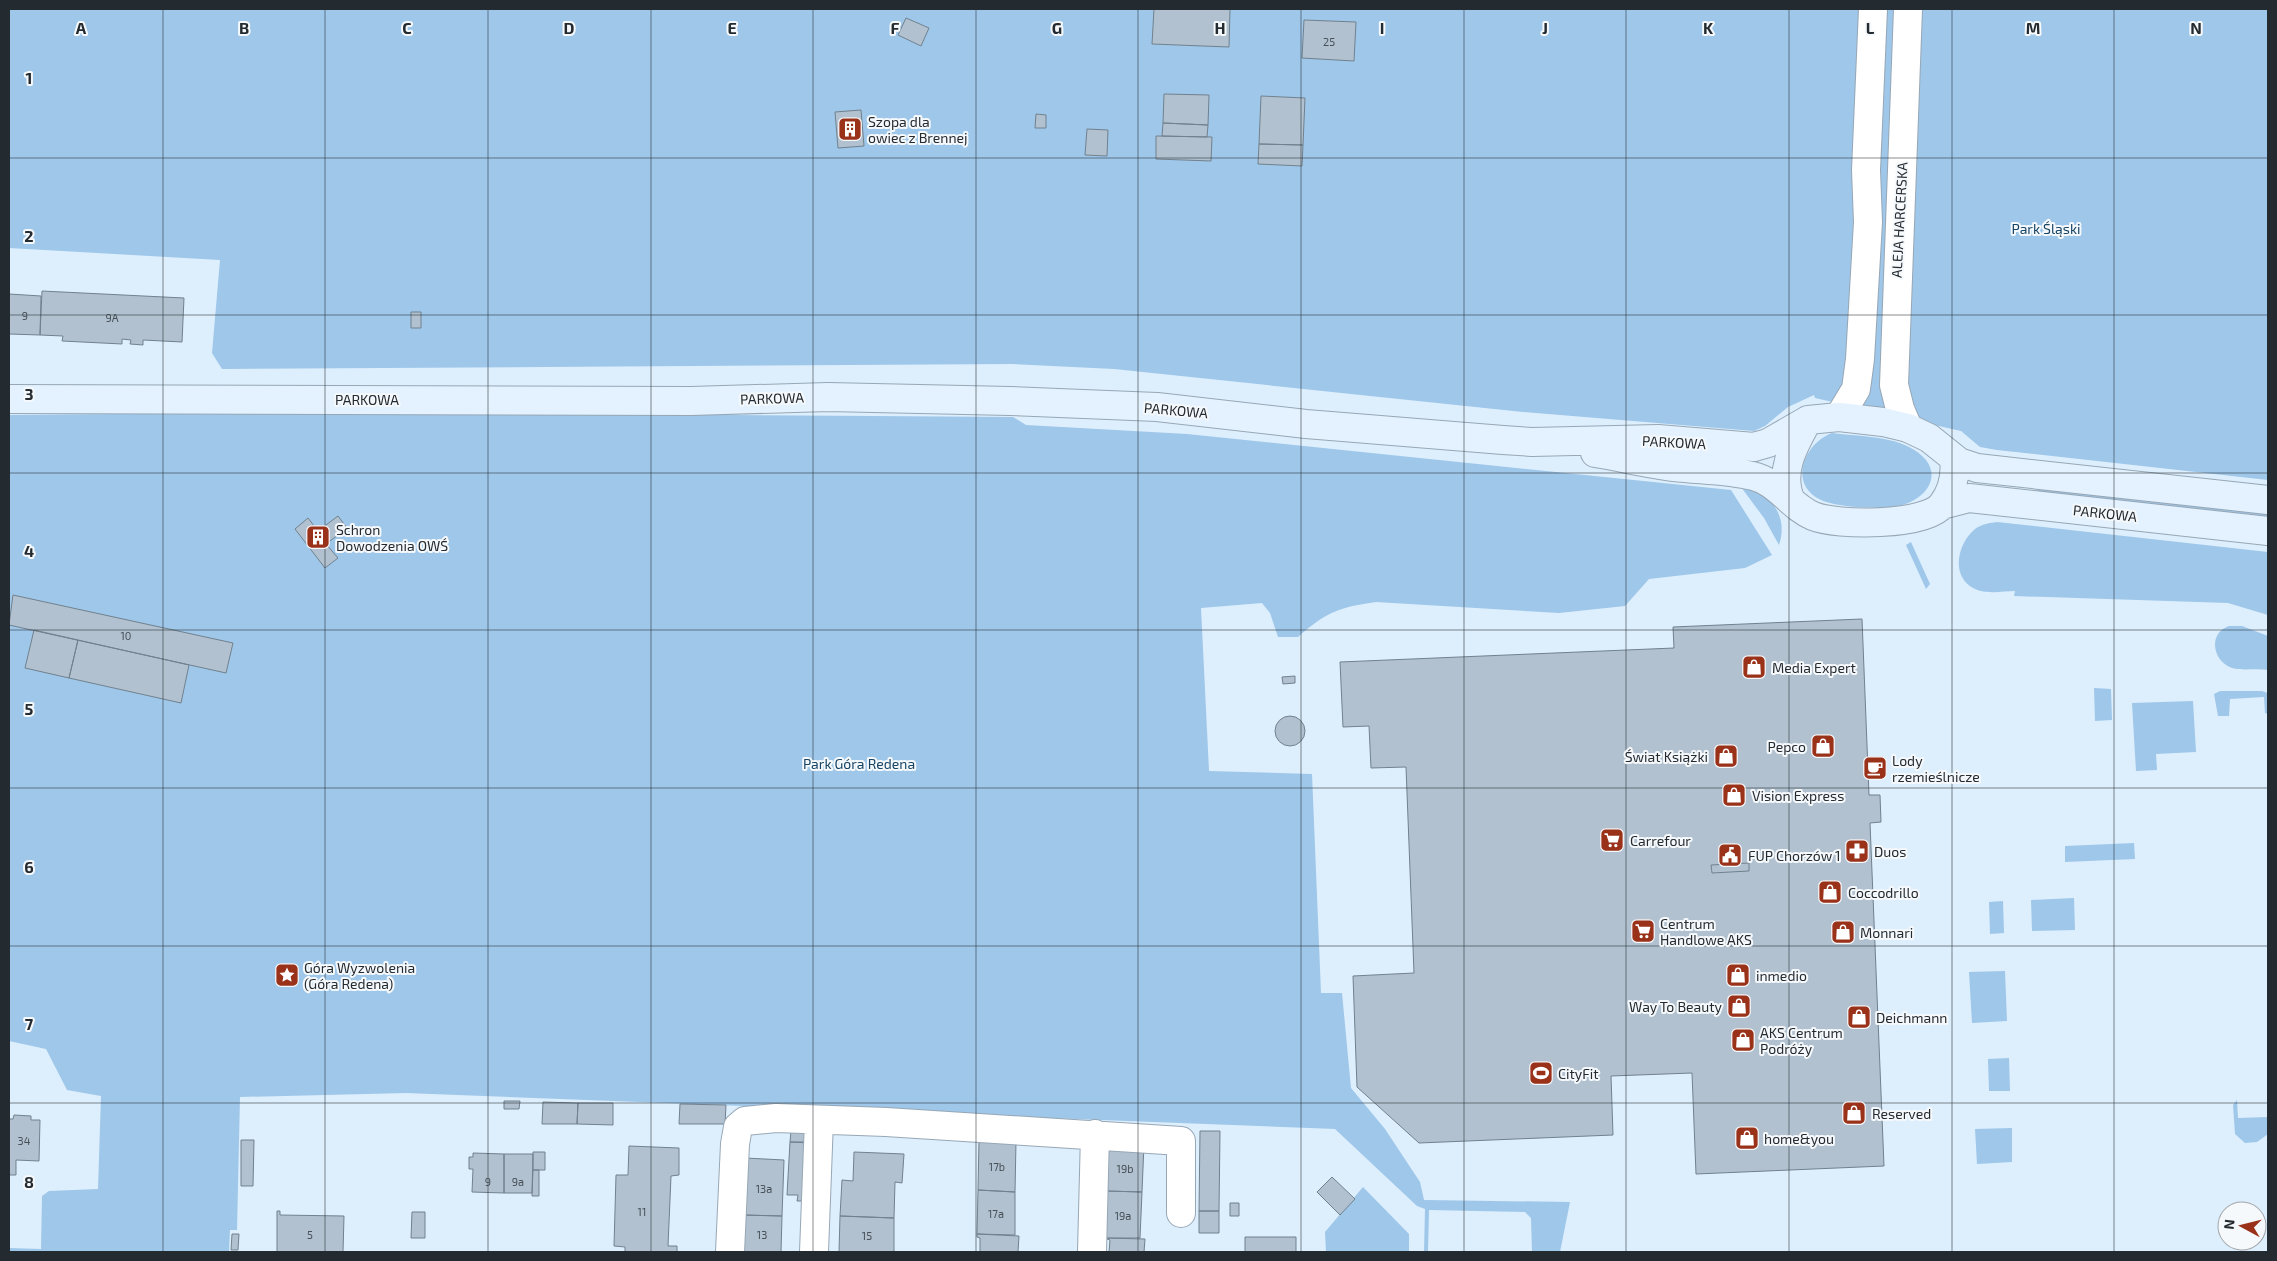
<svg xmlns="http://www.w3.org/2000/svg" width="2277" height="1261" viewBox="0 0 2277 1261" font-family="'Exo 2',sans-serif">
  <rect width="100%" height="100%" fill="#ddeefd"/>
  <path fill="#9ec7ea" d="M9,9H2268V480L1997,450L1980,447L1961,431L1815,398L1814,395L1788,407L1765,426L1754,431L1523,412L1114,369L1012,364L222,369L212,353L220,260L9,248Z
    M324,412L1013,417L1026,425L1187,434L1731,490L1772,555L1745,568L1649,579L1625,606L1559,613L1376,602C1340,607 1326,612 1298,637H1278L1270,613L1262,603L1201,608L1209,771L1312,774L1321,993H1342L1351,1088L1385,1129L1420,1182L1424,1200L1570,1202L1560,1252H1532L1531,1218L1525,1212L1429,1210L1428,1252H1424L1425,1209L1417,1206L1335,1129L406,1093L240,1097L237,1230H230L229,1252H9V1248L41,1249L42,1196L49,1191L98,1189L101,1096L67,1090L46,1049L9,1041V415Z
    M1832,433C1854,436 1887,436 1907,446C1953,468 1928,506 1885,508C1869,508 1836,507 1821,500C1788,485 1803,444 1832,433Z
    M1741,487C1770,491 1789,516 1779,545L1764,518Z
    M2039,487L2268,512V519L2036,492Z
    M1997,522L2268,552V615L2228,603L2014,596L2015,591C2003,591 1985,595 1973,588C1950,575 1958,543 1975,529C1982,524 1990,523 1997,522Z
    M1911,542L1930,584L1926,589L1906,545Z
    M2229,626H2242L2268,636V670C2257,668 2243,671 2232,668C2212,661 2208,633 2229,626Z
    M2094,688L2111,689L2112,720L2095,721Z
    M2220,691H2262L2268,693V714L2265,713L2264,697L2230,699L2229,716H2218L2214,694Z
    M2193,701L2196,752L2156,754L2157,770L2136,771L2132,703Z
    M2134,843L2135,859L2065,862V846Z
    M2074,898L2075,930L2032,931L2031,900Z
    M2003,901L2004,933L1990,934L1989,902Z
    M2005,971L2007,1021L1972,1023L1969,972Z
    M2009,1058L2010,1091H1989L1988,1059Z
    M2237,1100L2238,1118L2268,1117V1134L2257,1142L2245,1143L2235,1134L2233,1105Z
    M2012,1128V1162L1977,1164L1975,1129Z
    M1363,1187L1409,1234V1252H1326L1325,1232Z"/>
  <path fill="#b1c1cf" stroke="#71818e" d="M1154,9H1230L1229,47L1152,44Z
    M906,18L929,28L921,46L898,35Z
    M1304,20L1356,22L1354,61L1302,58Z
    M1164,94L1209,95L1208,125L1163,123Z
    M1261,96L1305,98L1303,145L1259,144Z
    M861,110L864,146L838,148L835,112Z
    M1036,114L1046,115V128H1035Z
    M1163,123L1208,125L1207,137L1162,136Z
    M1087,129L1108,130L1107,156L1085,155Z
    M1156,136L1212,137L1211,161L1156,159Z
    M1259,144L1303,145L1302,166L1258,164Z
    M42,291L184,298L182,342L143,340V345L130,344L131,340L122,339V344L62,341L63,336L40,335Z
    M9,294L41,296L40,335L9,334Z
    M411,312H421V328H411Z
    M338,516L347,528L326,544L338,558L325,568L295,529L308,518L318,531Z
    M13,595L233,643L226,673L9,625Z
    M1862,619L1869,795H1880L1881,822L1870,823L1884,1166L1696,1174L1692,1073L1611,1076L1613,1135L1419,1143L1357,1087L1353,976L1414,973L1406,767L1371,768L1369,726L1343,727L1340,662L1674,648L1673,627Z
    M34,630L78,640L69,678L25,668Z
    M78,640L189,665L181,703L69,678Z
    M1295,676V683L1283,684L1282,677Z
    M1275 731a15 15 0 1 1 30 0a15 15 0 1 1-30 0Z
    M1872,762H1878V772L1871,773Z
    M1749,863V871L1712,873L1711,865Z
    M504,1101H520L519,1109H504Z
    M543,1102L578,1103L577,1124H542Z
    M578,1103H613V1125L577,1124Z
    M680,1104L726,1105L725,1124H679Z
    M14,1115L31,1116V1120H40L39,1161L16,1160V1175H9V1119H13Z
    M791,1131L811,1132V1143L790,1142Z
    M1200,1131H1220L1219,1211H1199Z
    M241,1140H254L253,1186H241Z
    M979,1140L1016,1141L1015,1192L978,1190Z
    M790,1142H806L804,1201H797L798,1195H787Z
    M1107,1143L1144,1144L1142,1192L1106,1191Z
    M629,1146L679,1148V1175L671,1176L668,1246H677V1252H625V1247L614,1246L616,1175H628Z
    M533,1152H545V1170H533Z
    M854,1152L904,1154L902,1183L895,1182L894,1218L840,1216L842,1180L853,1181Z
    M473,1153L504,1154V1193L472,1192L473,1169H469V1157H473Z
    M504,1154H533L532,1193H504Z
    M745,1158L784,1160L782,1216L743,1215Z
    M533,1170H539V1196H532Z
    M1332,1177L1355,1199L1340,1215L1317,1192Z
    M978,1190L1015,1192V1235L977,1234Z
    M1106,1191L1142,1192L1140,1238H1104Z
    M1230,1203H1239V1216H1230Z
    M277,1211H280V1215L344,1216L343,1252H277Z
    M1199,1211H1219V1233H1199Z
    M412,1212H425V1238H411Z
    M743,1215L782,1216L781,1252H742Z
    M840,1216L894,1218V1252H839Z
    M232,1234H239L238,1250H231Z
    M977,1234L1019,1236L1018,1252H980V1238L977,1237Z
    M1245,1237H1296V1252H1245Z
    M1104,1238L1145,1239L1144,1252H1109L1110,1240Z"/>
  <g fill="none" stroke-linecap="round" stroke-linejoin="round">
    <g stroke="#97a7b5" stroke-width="30">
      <path id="street" d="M1839,417L1856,389L1860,359L1868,222L1866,170L1873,9
        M1908,428L1900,409L1894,385L1908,9
        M730,1252L735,1144L738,1127L745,1121L776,1118L886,1122L1181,1141V1213
        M814,1252L819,1120
        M1092,1252L1095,1134"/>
    </g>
    <g stroke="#97a7b5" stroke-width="30">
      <path id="secondary" d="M9,399L691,401L828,397L1010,401L1157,407L1306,424L1503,440L1532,442L1658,439L1754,447L1768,443L1808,420L1839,417L1883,422L1908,428L1929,438L1959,462L1977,468L2268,500
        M1595,453C1621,457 1648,464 1674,467C1700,470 1728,470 1753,476C1778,482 1791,507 1813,516C1837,526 1925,526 1942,505C1953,491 1956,475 1954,458
        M1791,501C1778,472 1794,445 1808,420
        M1942,505L1969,498L2268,531"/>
    </g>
    <use href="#street" stroke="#fff" stroke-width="28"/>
    <use href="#secondary" stroke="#e3f2fe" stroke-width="28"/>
  </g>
  <path fill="none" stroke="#242b30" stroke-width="1" stroke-opacity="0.55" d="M163,9V1252M325,9V1252M488,9V1252M651,9V1252M813,9V1252M976,9V1252M1138,9V1252M1301,9V1252M1464,9V1252M1626,9V1252M1789,9V1252M1952,9V1252M2114,9V1252M9,158H2268M9,315H2268M9,473H2268M9,630H2268M9,788H2268M9,946H2268M9,1103H2268"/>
  <defs>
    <g id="building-square" transform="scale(1.25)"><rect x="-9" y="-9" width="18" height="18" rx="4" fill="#9a3119" stroke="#f6f9fc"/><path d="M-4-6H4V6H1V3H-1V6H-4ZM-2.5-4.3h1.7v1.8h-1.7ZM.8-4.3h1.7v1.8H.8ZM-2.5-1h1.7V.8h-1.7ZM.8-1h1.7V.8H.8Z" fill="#fff"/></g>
    <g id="shop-square" transform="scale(1.25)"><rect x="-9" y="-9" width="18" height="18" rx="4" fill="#9a3119" stroke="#f6f9fc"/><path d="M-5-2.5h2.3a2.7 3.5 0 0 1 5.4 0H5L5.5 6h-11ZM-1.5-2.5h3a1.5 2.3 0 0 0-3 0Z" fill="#fff"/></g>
    <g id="cafe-square" transform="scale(1.25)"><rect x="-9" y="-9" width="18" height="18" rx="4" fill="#9a3119" stroke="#f6f9fc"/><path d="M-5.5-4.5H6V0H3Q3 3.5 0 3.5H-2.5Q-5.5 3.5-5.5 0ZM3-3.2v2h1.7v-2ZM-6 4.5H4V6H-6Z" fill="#fff"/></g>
    <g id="supermarket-square" transform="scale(1.25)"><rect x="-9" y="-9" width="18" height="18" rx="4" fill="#9a3119" stroke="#f6f9fc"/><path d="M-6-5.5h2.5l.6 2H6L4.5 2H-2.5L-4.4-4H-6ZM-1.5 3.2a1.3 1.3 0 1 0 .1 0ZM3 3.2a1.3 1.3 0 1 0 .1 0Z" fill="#fff"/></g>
    <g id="pharmacy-square" transform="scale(1.25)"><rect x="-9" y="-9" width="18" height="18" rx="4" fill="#9a3119" stroke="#f6f9fc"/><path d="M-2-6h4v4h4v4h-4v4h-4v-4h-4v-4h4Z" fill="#fff"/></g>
    <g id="civic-square" transform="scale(1.25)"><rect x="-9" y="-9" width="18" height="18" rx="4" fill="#9a3119" stroke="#f6f9fc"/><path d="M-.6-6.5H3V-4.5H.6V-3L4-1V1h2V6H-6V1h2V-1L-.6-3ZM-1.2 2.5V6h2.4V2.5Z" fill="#fff"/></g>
    <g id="sight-square" transform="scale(1.25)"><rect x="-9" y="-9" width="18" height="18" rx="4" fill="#9a3119" stroke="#f6f9fc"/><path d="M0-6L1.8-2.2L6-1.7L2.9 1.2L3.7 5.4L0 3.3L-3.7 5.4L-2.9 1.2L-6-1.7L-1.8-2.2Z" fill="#fff"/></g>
    <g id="stadium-square" transform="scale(1.25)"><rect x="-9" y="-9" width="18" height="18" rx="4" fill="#9a3119" stroke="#f6f9fc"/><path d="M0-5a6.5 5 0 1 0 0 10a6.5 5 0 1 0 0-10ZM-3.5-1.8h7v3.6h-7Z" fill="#fff"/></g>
  </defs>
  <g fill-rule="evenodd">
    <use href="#building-square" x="850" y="129"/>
    <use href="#building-square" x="318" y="537"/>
    <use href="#shop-square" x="1754" y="667"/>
    <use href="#shop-square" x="1823" y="746"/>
    <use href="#shop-square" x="1726" y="756"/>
    <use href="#cafe-square" x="1875" y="768"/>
    <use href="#shop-square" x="1734" y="795"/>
    <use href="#supermarket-square" x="1612" y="840"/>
    <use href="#pharmacy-square" x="1857" y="851"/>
    <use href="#civic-square" x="1730" y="855"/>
    <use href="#shop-square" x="1830" y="892"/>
    <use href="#supermarket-square" x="1643" y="931"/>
    <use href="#shop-square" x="1843" y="932"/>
    <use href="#sight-square" x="287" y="975"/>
    <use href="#shop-square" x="1738" y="975"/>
    <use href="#shop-square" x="1739" y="1006"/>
    <use href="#shop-square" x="1859" y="1017"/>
    <use href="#shop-square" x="1743" y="1040"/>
    <use href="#stadium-square" x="1541" y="1073"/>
    <use href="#shop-square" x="1854" y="1113"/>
    <use href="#shop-square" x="1747" y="1138"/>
  </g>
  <g text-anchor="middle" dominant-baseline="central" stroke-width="4" stroke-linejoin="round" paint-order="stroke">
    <g font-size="11" fill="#475058">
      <text x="1329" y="41">25</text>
      <text x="25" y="315">9</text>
      <text x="112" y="317">9A</text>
      <text x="126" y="635">10</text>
      <text x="24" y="1140">34</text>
      <text x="997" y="1166">17b</text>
      <text x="1125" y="1168">19b</text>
      <text x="488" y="1181">9</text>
      <text x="518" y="1181">9a</text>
      <text x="764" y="1188">13a</text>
      <text x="642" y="1211">11</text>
      <text x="996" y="1213">17a</text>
      <text x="1123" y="1215">19a</text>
      <text x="310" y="1234">5</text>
      <text x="762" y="1234">13</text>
      <text x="867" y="1235">15</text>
    </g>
    <g font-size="14" fill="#242b30" stroke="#f6f9fc" text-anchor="start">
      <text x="868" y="121">Szopa dla<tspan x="868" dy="16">owiec z Brennej</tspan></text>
      <text x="336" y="529">Schron<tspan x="336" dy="16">Dowodzenia OWŚ</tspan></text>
      <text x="1772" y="667">Media Expert</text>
      <text x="1806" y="746" text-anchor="end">Pepco</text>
      <text x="1708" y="756" text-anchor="end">Świat Książki</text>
      <text x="1892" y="760">Lody<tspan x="1892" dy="16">rzemieślnicze</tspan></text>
      <text x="1752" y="795">Vision Express</text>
      <text x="1630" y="840">Carrefour</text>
      <text x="1874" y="851">Duos</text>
      <text x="1748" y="855">FUP Chorzów 1</text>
      <text x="1848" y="892">Coccodrillo</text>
      <text x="1660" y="923">Centrum<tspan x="1660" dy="16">Handlowe AKS</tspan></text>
      <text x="1860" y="932">Monnari</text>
      <text x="304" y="967">Góra Wyzwolenia<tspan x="304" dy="16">(Góra Redena)</tspan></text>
      <text x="1756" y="975">inmedio</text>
      <text x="1722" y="1006" text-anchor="end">Way To Beauty</text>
      <text x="1876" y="1017">Deichmann</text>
      <text x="1760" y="1032">AKS Centrum<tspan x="1760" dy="16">Podróży</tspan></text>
      <text x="1558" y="1073">CityFit</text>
      <text x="1872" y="1113">Reserved</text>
      <text x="1764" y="1138">home&amp;you</text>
    </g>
    <g font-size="14" fill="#242b30" stroke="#f6f9fc">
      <text transform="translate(1899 220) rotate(-87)">ALEJA HARCERSKA</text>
      <text transform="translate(772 398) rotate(-2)">PARKOWA</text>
      <text x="367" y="399">PARKOWA</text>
      <text transform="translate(1176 410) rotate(5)">PARKOWA</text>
      <text transform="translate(1674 442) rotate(3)">PARKOWA</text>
      <text transform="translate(2105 513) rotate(6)">PARKOWA</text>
    </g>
    <g font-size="14" fill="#164465" stroke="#f6f9fc">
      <text x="2046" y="228">Park Śląski</text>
      <text x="859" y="763">Park Góra Redena</text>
    </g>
  </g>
  <g font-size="16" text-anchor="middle" font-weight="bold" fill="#242b30" stroke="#f6f9fc" stroke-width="4" stroke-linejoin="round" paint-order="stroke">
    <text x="81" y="34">A</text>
    <text x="244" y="34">B</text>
    <text x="407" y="34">C</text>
    <text x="569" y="34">D</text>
    <text x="732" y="34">E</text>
    <text x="895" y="34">F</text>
    <text x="1057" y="34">G</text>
    <text x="1220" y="34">H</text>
    <text x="1382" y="34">I</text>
    <text x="1545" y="34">J</text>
    <text x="1708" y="34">K</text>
    <text x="1870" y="34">L</text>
    <text x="2033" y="34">M</text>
    <text x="2196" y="34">N</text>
    <text x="29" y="84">1</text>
    <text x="29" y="242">2</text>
    <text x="29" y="400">3</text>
    <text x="29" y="557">4</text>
    <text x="29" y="715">5</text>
    <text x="29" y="873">6</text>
    <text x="29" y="1030">7</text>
    <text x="29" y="1188">8</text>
  </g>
  <rect width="2277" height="1261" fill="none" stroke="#242b30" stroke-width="20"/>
  <g transform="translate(2242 1226) rotate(277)"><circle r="24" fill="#f6f9fc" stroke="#a2a7aa"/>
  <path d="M0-4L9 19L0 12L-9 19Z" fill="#9a3119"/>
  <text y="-8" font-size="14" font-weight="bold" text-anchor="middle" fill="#242b30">N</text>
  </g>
</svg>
